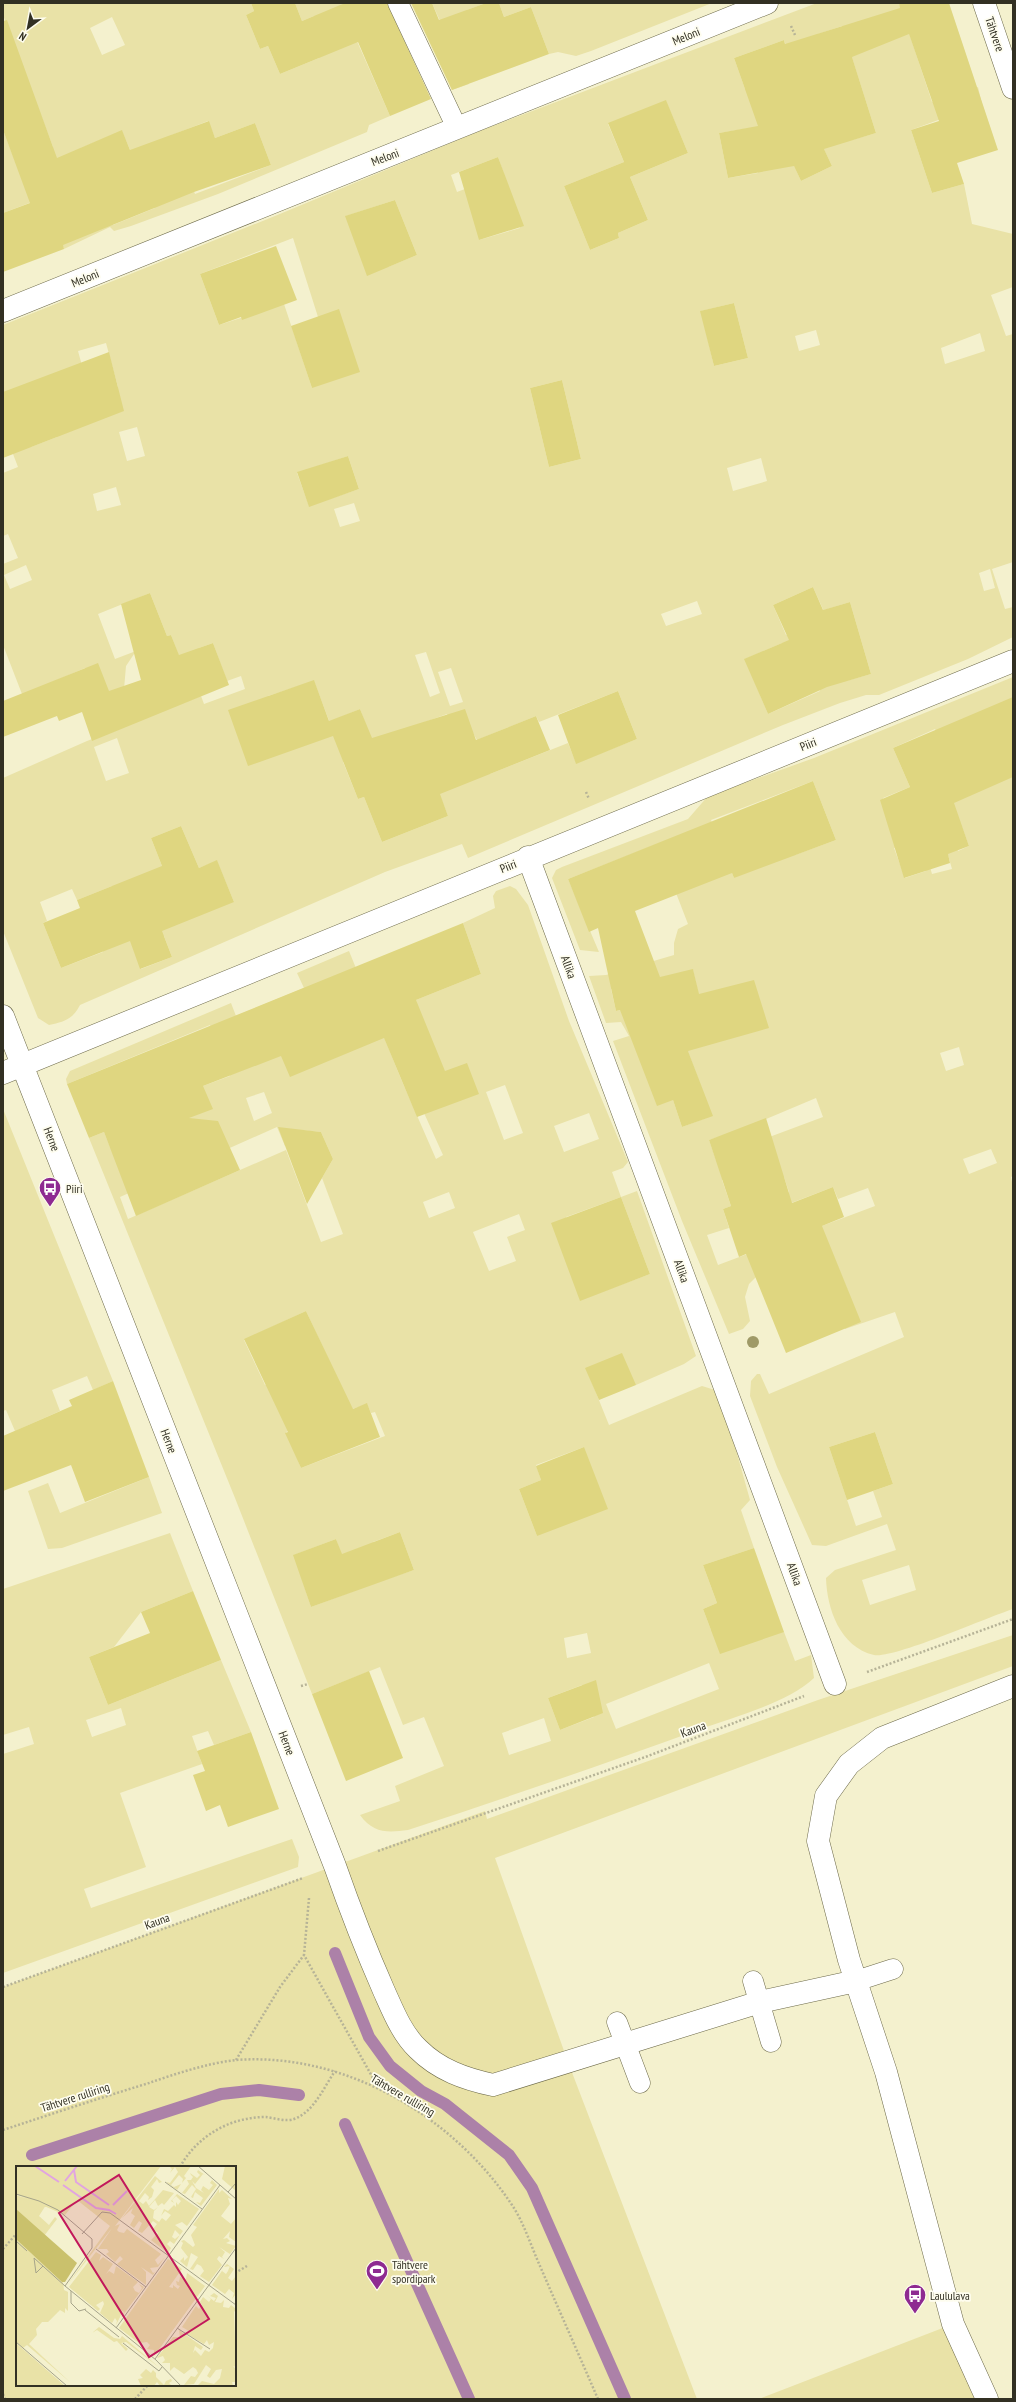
<svg xmlns="http://www.w3.org/2000/svg" width="1016" height="2402" viewBox="0 0 1016 2402" font-family="'PT Sans Narrow',sans-serif">
  <rect width="100%" height="100%" fill="#f4f1ce"/>
  <path fill="#e9e2a7" fill-rule="evenodd" d="M3,3H251L254,11L246,15L260,49L268,46L280,74L319,58L314,16L302,21L295,3H345L341,5L390,116L369,125L367,132L218,194L131,226L114,231L110,227L64,249L45,197L3,213V130L15,161L53,147L3,15ZM112,17L125,45L102,55L90,28ZM208,121L215,138L255,123L271,165L195,194L172,135ZM122,131L155,208L113,225L81,148Z
    M432,3H486L467,10L475,31L452,39L469,84L452,90L430,39L445,32Z
    M499,3H712L591,51L576,56L558,52L549,54L531,7L504,17Z
    M817,3H899L932,102L978,87L982,104L911,130L932,193L964,184L972,224L1013,234V287L991,295L1006,336L1013,334V562L992,569L1005,609L1013,607V637L968,659L879,695H866L840,703L783,725L468,858L462,844L385,872L80,1005C73,1019 64,1022 49,1025L38,1018L3,931V778L87,741L201,696L204,704L245,689L241,676L227,681L213,643L199,648L187,677L171,635L167,636L150,593L98,614L115,659L136,651L126,666L124,689L110,704L85,668L50,683L34,725L3,645V564L18,558L8,534L3,536V473L18,467L8,441L31,447L57,437L3,392V325L275,216L477,132ZM842,26L876,133L852,140L818,34ZM784,40L801,87L745,89L734,58ZM666,101L688,153L630,177L648,220L618,233L619,238L590,250L564,186L624,162L608,124ZM750,128L758,173L728,178L719,133ZM817,135L832,166L801,181L787,150ZM498,157L504,174L457,192L451,175ZM395,200L417,255L388,267L346,216ZM512,202L520,228L479,240ZM293,238L318,317L312,388L284,304L219,325L200,274ZM734,303L748,358L714,366L701,311ZM816,330L820,345L799,351L795,336ZM980,333L985,351L945,364L941,348ZM106,343L118,387L90,395L78,351ZM562,380L581,459L549,467L530,388ZM137,427L145,456L127,461L119,432ZM348,456L359,489L309,506L297,473ZM761,458L767,481L733,491L727,468ZM116,487L121,505L97,511L93,494ZM354,503L360,521L340,527L334,509ZM26,565L32,580L10,589L4,575ZM990,569L995,588L984,591L979,573ZM813,587L826,616L786,635L773,605ZM697,601L702,614L666,626L661,614ZM850,602L871,674L846,681L824,610ZM782,643L790,659L804,653L820,691L768,714L745,659ZM426,652L440,693L430,697L415,655ZM451,668L463,702L450,706L438,672ZM314,681L333,731L268,696ZM618,691L637,739L576,763L568,743L490,774L456,739L473,733L477,740L536,716L539,722ZM360,709L366,725L336,719ZM447,714L460,753L425,722ZM117,738L129,773L106,781L94,747ZM343,762L429,768L448,816L382,842L364,797L358,799ZM181,826L199,868L217,861L234,902L162,866L151,838ZM112,886L103,952L61,968L43,923L47,921L40,902L72,889L77,900ZM164,936L172,957L141,969L133,948Z
    M1013,677V1176L1011,1177L1013,1187V1609C988,1617 893,1659 874,1655C840,1647 827,1609 826,1578L835,1570L896,1550L887,1524L826,1546L812,1545L777,1467L750,1396L751,1381L757,1374H760L769,1394L904,1337L895,1312L845,1329L832,1298L848,1291L834,1257L759,1274L749,1284L745,1297L750,1321L743,1329L729,1334L682,1221L613,1041L629,1036L621,1022L606,1023L589,976L606,975L674,955V943L678,929L688,924L657,844L568,879L599,952L580,950L552,878L556,870L562,867L688,819L708,796L814,758ZM935,729L955,771L896,828L883,798L910,787L893,748ZM813,781L836,840L795,855L788,837L734,878L711,820ZM962,827L969,846L958,851L956,845ZM917,841L926,871L905,878L894,848ZM948,855L952,869L932,874L928,860ZM693,970L698,992L616,1011L611,989ZM684,1041L702,1089L706,1118L682,1127L673,1100ZM959,1047L964,1065L946,1071L940,1053ZM816,1098L823,1117L745,1146L716,1160L709,1140L740,1130ZM991,1149L997,1163L969,1174L963,1159ZM765,1163L772,1181L784,1177L789,1192L778,1208L833,1187L838,1199L868,1188L875,1206L718,1265L707,1235L729,1228L723,1209L731,1206L722,1180ZM875,1432L893,1484L873,1491L882,1517L856,1526L829,1447ZM909,1565L916,1590L870,1605L862,1580Z
    M510,886L516,889L528,905L569,1021L628,1162L623,1168L612,1172L621,1197L637,1191L696,1356L684,1364L636,1385L586,1368L609,1425L702,1386L715,1390L736,1450L750,1500L741,1510L754,1548L703,1565L717,1603L703,1609L711,1630L727,1624L784,1632L795,1661L811,1655L814,1678C786,1704 733,1717 698,1730C602,1765 505,1798 408,1830C387,1833 373,1833 360,1815L400,1801L395,1786L444,1766L424,1717L403,1725L380,1667L312,1694L235,1498L89,1138L104,1132L110,1147L203,1086L230,1076L210,1025L67,1084L66,1079L70,1071L231,1003L236,1016L304,988L297,973L349,951L401,1079L436,1159L443,1155L424,1113L416,1000L481,974L463,923L495,908L493,896L496,891ZM505,1085L523,1133L504,1140L486,1092ZM264,1092L272,1113L254,1121L246,1098ZM589,1113L599,1139L564,1152L554,1126ZM277,1127L285,1146L299,1130L321,1132L333,1159L322,1178L343,1234L321,1242L286,1150L128,1219L120,1197ZM449,1192L455,1208L429,1218L423,1202ZM621,1197L650,1274L580,1300L566,1217ZM519,1214L525,1230L507,1237L516,1261L489,1271L473,1232ZM306,1311L328,1358L265,1385L244,1340ZM367,1404L371,1413L375,1412L385,1436L301,1468L286,1432ZM584,1447L537,1536L519,1489L541,1480L536,1465ZM400,1532L414,1570L387,1579L373,1542ZM336,1539L354,1591L311,1607L294,1555ZM587,1633L591,1653L567,1658L564,1638ZM709,1663L719,1689L616,1729L606,1704ZM582,1685L594,1717L560,1730L548,1698ZM544,1718L551,1741L509,1755L502,1733Z
    M3,1109L113,1381L93,1390L87,1376L52,1390L60,1411L15,1431L6,1410L3,1411Z
    M149,1477L162,1513L62,1548L48,1549L28,1491L48,1483L60,1513Z
    M170,1533L193,1591L141,1612L114,1647L89,1657L108,1705L221,1660L251,1732L214,1745L208,1731L192,1736L202,1764L120,1793L146,1867L84,1889L91,1908L292,1839L299,1857L298,1867L3,1973V1754L34,1744L29,1727L3,1735V1589ZM121,1708L126,1725L92,1737L86,1720Z
    M1013,1635V1666L495,1858L568,2062L697,2399H3V1987L485,1811L487,1819L818,1700ZM17,2167H235V2385H17Z
    M953,2324L985,2399H759Z"/>
  <g fill="none" stroke-linecap="round" stroke-linejoin="round">
    <path stroke="#ac81a8" stroke-width="12" d="M335,1953L369,2037L390,2066L421,2091L445,2104L509,2155L532,2188L625,2399
      M345,2124L469,2399
      M32,2155L221,2094L259,2090L299,2095"/>
  </g>
  <path fill="#dfd680" d="M251,3H295L302,21L345,3H387L431,99L390,116L358,42L280,74L268,46L260,49L246,15L254,11Z
    M411,3H432L439,20L486,3H499L504,17L531,7L549,54L452,90Z
    M899,3H949L998,150L957,163L964,184L932,193L911,130L939,121L909,34L852,57L876,133L824,149L832,166L801,181L794,166L728,178L719,133L758,126L734,58L784,40L785,44L900,8Z
    M7,20L57,158L122,130L130,150L209,121L215,138L255,123L271,165L194,192L63,245L64,249L3,272V213L30,203L3,130V21Z
    M666,100L688,153L630,177L648,220L618,233L619,238L590,250L564,186L624,162L608,123Z
    M498,157L524,226L479,240L459,172Z
    M395,200L417,255L367,276L345,216Z
    M276,246L297,300L242,320L241,317L219,325L200,274Z
    M734,303L748,358L714,366L700,311Z
    M339,309L360,372L312,388L291,326Z
    M109,352L124,411L3,458V392Z
    M562,380L581,459L549,467L530,388Z
    M348,456L359,489L309,507L297,472Z
    M813,587L823,610L850,602L871,674L827,687L768,714L744,659L789,640L773,605Z
    M150,593L167,636L171,635L179,655L213,643L229,685L92,741L82,712L59,721L57,716L3,737V701L98,663L109,691L141,680L121,604Z
    M314,680L329,721L360,709L372,738L465,709L476,740L536,716L550,750L440,794L448,816L382,842L364,797L358,799L333,736L248,766L228,710Z
    M618,691L637,739L576,764L558,715Z
    M1013,697V777L954,803L969,846L948,854L950,863L904,878L880,800L910,787L893,748Z
    M813,781L836,840L734,878L732,873L635,911L660,977L693,969L699,994L754,980L769,1028L688,1051L713,1116L682,1127L673,1100L657,1106L620,1010L616,1011L598,928L589,932L568,879Z
    M181,826L199,868L217,860L234,902L162,931L172,957L140,969L130,941L61,968L43,923L80,908L77,900L162,866L151,838Z
    M463,923L481,974L416,1000L445,1071L467,1063L479,1094L417,1117L384,1038L290,1077L281,1056L203,1086L213,1109L189,1118L218,1121L240,1170L136,1216L104,1132L89,1138L67,1084Z
    M766,1118L792,1203L833,1187L844,1217L822,1226L861,1322L786,1353L746,1254L739,1257L723,1209L731,1206L709,1140Z
    M278,1127L321,1132L333,1159L307,1204Z
    M621,1197L650,1274L580,1301L551,1223Z
    M306,1311L353,1409L367,1403L380,1437L301,1468L285,1433L288,1432L244,1339Z
    M622,1353L636,1385L599,1400L585,1368Z
    M113,1381L149,1477L85,1502L71,1465L3,1491V1436L72,1406L69,1400Z
    M875,1432L893,1484L847,1500L829,1447Z
    M584,1447L608,1509L537,1536L519,1489L541,1480L536,1466Z
    M400,1532L414,1570L311,1607L293,1555L336,1539L342,1554Z
    M754,1548L784,1632L720,1654L703,1609L717,1603L703,1565Z
    M193,1591L221,1660L108,1705L89,1657L150,1633L141,1612Z
    M369,1671L403,1758L346,1781L312,1694Z
    M596,1680L603,1713L560,1730L548,1698Z
    M251,1732L279,1809L228,1827L220,1805L206,1811L193,1775L205,1771L197,1751Z"/>
  <g fill="none" stroke-linecap="round" stroke-linejoin="round">
    <g stroke="#6d6a4a" stroke-width="21">
      <path id="service" d="M398,3L457,128
        M753,1981L771,2042
        M856,1981L893,1969
        M617,2022L640,2083"/>
    </g>
    <g stroke="#6d6a4a" stroke-width="23">
      <path id="minor" d="M984,3L1013,88
        M3,311L767,3
        M528,857L835,1684
        M3,1016L335,1866C350,1909 366,1950 384,1991C393,2011 402,2034 418,2049C439,2070 465,2079 493,2085L760,2002L856,1981
        M3,1073L1013,661
        M987,2399L953,2324L886,2072L849,1960L818,1841L826,1796L849,1764L882,1738L1013,1686"/>
    </g>
    <path stroke="#b6b397" stroke-width="2.5" stroke-dasharray="2 2" stroke-linecap="butt" d="M791,26L795,35
      M586,792L589,799
      M867,1672L1013,1619
      M301,1686L308,1684
      M378,1851L648,1756L804,1696
      M309,1898L304,1955L378,2087
      M3,1987L303,1878
      M236,2060L280,1987L304,1955
      M3,2130C51,2114 100,2098 149,2083C175,2074 208,2063 236,2060C345,2052 453,2116 512,2205C524,2223 531,2246 540,2266C559,2310 579,2355 598,2399
      M180,2167C197,2136 230,2117 266,2117C274,2118 286,2122 294,2119C314,2112 324,2087 335,2071
      M3,2249L17,2233
      M235,2273L247,2266
      M3,2394L5,2399
      M135,2399L148,2385"/>
    <use href="#service" stroke="#fff" stroke-width="20"/>
    <use href="#minor" stroke="#fff" stroke-width="22"/>
  </g>
  <circle fill="#9f9a67" cx="753" cy="1342" r="6"/>
  <defs>
    <g id="bus-pin" transform="scale(1.15)"><path d="M0 17L-7.5 6A9.5 9.5 0 1 1 7.5 6Z" fill="#8e2a91" stroke="#fefdef"/><path d="M-5-6H5V4H4V6H2V4H-2V6H-4V4H-5ZM-3.5-4V0h7V-4ZM-3.5 1.2v1.5H-2V1.2ZM2 1.2v1.5H3.5V1.2Z" fill="#fff"/></g>
    <g id="stadium-pin" transform="scale(1.15)"><path d="M0 17L-7.5 6A9.5 9.5 0 1 1 7.5 6Z" fill="#8e2a91" stroke="#fefdef"/><path d="M0-5a6.5 5 0 1 0 0 10a6.5 5 0 1 0 0-10ZM-3.5-1.8h7v3.6h-7Z" fill="#fff"/></g>
  </defs>
  <g fill-rule="evenodd">
    <use href="#bus-pin" x="50" y="1188"/>
    <use href="#stadium-pin" x="377" y="2271"/>
    <use href="#bus-pin" x="915" y="2295"/>
  </g>
  <g text-anchor="middle" dominant-baseline="central" stroke-width="3.5" stroke-linejoin="round" paint-order="stroke">
    <g font-size="12" fill="#323023" stroke="#fefdef">
      <text transform="translate(995 34) rotate(71)">Tähtvere</text>
      <text transform="translate(686 36) rotate(-22)">Meloni</text>
      <text transform="translate(385 157) rotate(-21)">Meloni</text>
      <text transform="translate(85 278) rotate(-22)">Meloni</text>
      <text transform="translate(808 744) rotate(-22)">Piiri</text>
      <text transform="translate(508 866) rotate(-22)">Piiri</text>
      <text transform="translate(569 967) rotate(70)">Allika</text>
      <text transform="translate(52 1139) rotate(69)">Herne</text>
      <text transform="translate(682 1271) rotate(70)">Allika</text>
      <text transform="translate(169 1441) rotate(69)">Herne</text>
      <text transform="translate(795 1574) rotate(70)">Allika</text>
      <text transform="translate(693 1729) rotate(-21)">Kauna</text>
      <text transform="translate(287 1743) rotate(69)">Herne</text>
      <text transform="translate(157 1921) rotate(-20)">Kauna</text>
      <text transform="translate(403 2095) rotate(30)">Tähtvere rulliring</text>
      <text transform="translate(75 2097) rotate(-18)">Tähtvere rulliring</text>
    </g>
    <g font-size="12" fill="#323023" stroke="#fefdef" text-anchor="start">
      <text x="66" y="1188">Piiri</text>
      <text x="392" y="2264">Tähtvere<tspan x="392" dy="14">spordipark</tspan></text>
      <text x="930" y="2295">Laululava</text>
    </g>
  </g>
  <g transform="translate(16 2166)">
    <rect width="220" height="220" fill="#f4f1ce"/>
    <path d="M0,0H145L99,60L104,58L101,64L103,66L108,67L111,63L145,88L139,94L142,99L149,91L142,101L134,102L137,107L139,106L137,109L125,101L130,106V119L101,98L107,93L104,90L99,96L90,88L93,86L91,83H82L96,62L52,118L94,60L61,34L49,49L0,28ZM153,0H175L168,10L170,12L166,17L167,13L163,9L155,19L158,21L165,18L161,24L150,16L154,17L162,6L159,1L154,7L156,3ZM209,0H220V25L206,13ZM182,4L189,9L187,8L179,18L176,15L180,22L188,27L185,24L187,20L193,24L197,19L194,17L196,14L201,19L185,40L180,36L184,37L187,32L179,26L177,32L175,31L180,23L176,19L169,28L166,27L173,18L171,14H175L177,11L175,9L174,7L181,12L184,9L181,6ZM139,10L146,16L143,17L141,13L135,21L138,24L136,31L132,34L133,31L129,27L123,35L127,38L130,35L133,40L147,24L158,27L148,39L146,37L142,40L139,34L133,41L138,44L142,41L138,45L137,52L143,56L146,52L150,55L155,49L149,45L145,50L148,43L152,45L158,39L160,41V36L162,39L165,35L160,30L156,34L158,37L155,35L161,28L183,43L171,60L166,56L159,59L167,65L164,69L159,64L156,71L159,73L164,69L158,78L154,75L151,78L155,82L152,87L135,74L142,67L137,63L141,58L137,55L126,67L122,65L126,57L123,55L118,62L114,59L119,50L115,47L117,42L106,52ZM203,23V27L206,24L216,33L212,32L214,38L205,50L215,58L220,52V76L213,71L214,65L207,73L211,72L214,75L210,77L220,80L214,88L203,81L209,86L206,91L208,93L203,90L201,93L206,99L193,116L184,110L188,105L185,100L181,98L177,104L174,103L182,91L175,87L171,101L164,95L168,91V95L172,91L165,82L167,77L165,75L168,74L177,81L179,79L175,69L181,61L177,59ZM0,29L30,39L23,50L33,59L39,51L41,53L28,70L20,63L47,116L48,124L52,126V145L49,142V147L44,144L32,156H26L20,163L21,169L13,178L55,217L11,179L7,182L0,176ZM80,86L85,89L83,95L87,91L97,98L90,108L93,105L98,108L100,100L122,116L117,121L119,125L123,127L126,122L123,118L128,121L104,153L108,146L104,144L106,147L100,159L101,155L99,152L96,157L84,147L88,138L87,135L80,139L84,143L82,145L53,121ZM152,93L166,103L153,121L157,122V119L162,123L164,120L161,119L160,115L163,116L164,111L170,113L171,107L189,120L138,190V184L131,183L134,179L131,176L123,177L103,162ZM211,98L218,103L212,112L216,115L220,110V128L216,133L218,127L213,123L209,128L196,119L208,102L206,105L210,108L212,105L214,100L208,101ZM198,127L202,130L199,136L205,137L208,134L207,141L213,142L215,139L220,143L218,146L220,201L217,200L220,203V216H216L217,220H181L186,215L198,218L204,212L206,203L200,204L194,212L191,210L195,203L190,199L178,218L168,219L175,210L179,211L182,207L180,203L177,201L168,208L158,201L154,205V197H146L149,194L147,190L141,192L157,171H164L163,164L187,181L185,184L179,180L177,187L179,184L185,190L189,184L193,186L197,182L198,176L193,179L191,174L188,178L171,168L173,165L166,161L180,140L183,143L186,139L184,136L187,131L193,136L195,133L189,128L198,135L200,132L194,130ZM83,161L98,172L104,173L106,170L144,202L110,176L105,177L112,183L110,185L101,175L98,176L81,164L76,167ZM0,177L49,220H0ZM130,203L135,207L137,204L140,207V211L148,219L150,215L155,213L156,215L153,217L156,220H144L141,216L138,220H125L122,213L127,212L124,209Z" fill="#e9e2a7"/>
    <path d="M0,43L61,97L49,116H46L0,73Z" fill="#cac16c"/>
    <path fill="none" stroke="#e1a4e1" stroke-width="2" d="M19,0L43,16M58,4L60,16L93,39M49,15L61,0M47,19L80,42L93,44L100,48M97,39L111,25"/>
    <path fill="none" stroke="#a6a48a" stroke-width="1" d="M182,0L220,33M149,16L186,43M212,26L220,17M0,28L23,35L42,44L76,73V82L49,120L140,194L165,220M66,68L86,46L94,47L220,139M0,75L11,85M80,83L130,121M18,92L49,120M18,92L20,107L27,100M55,125V137L63,145L70,143M69,144L103,171M100,162L204,19M161,162L194,183M0,176L51,220M107,177L143,205L146,201M139,193L220,82"/>
    <path fill="#c2185b" fill-opacity="0.15" stroke="#c2185b" stroke-width="2" d="M103,9L193,153L133,191L43,47Z"/>
    <rect width="220" height="220" fill="none" stroke="#323023" stroke-width="2"/>
  </g>
  <rect width="1016" height="2402" fill="none" stroke="#323023" stroke-width="8"/>
  <g transform="translate(28 28) rotate(212)" stroke="#fefdef" stroke-width="3" paint-order="stroke">
  <path d="M0-3L7 15L0 10L-7 15Z" fill="#323023"/>
  <text y="-6" font-size="11" font-weight="bold" text-anchor="middle" fill="#323023">N</text>
  </g>
</svg>
